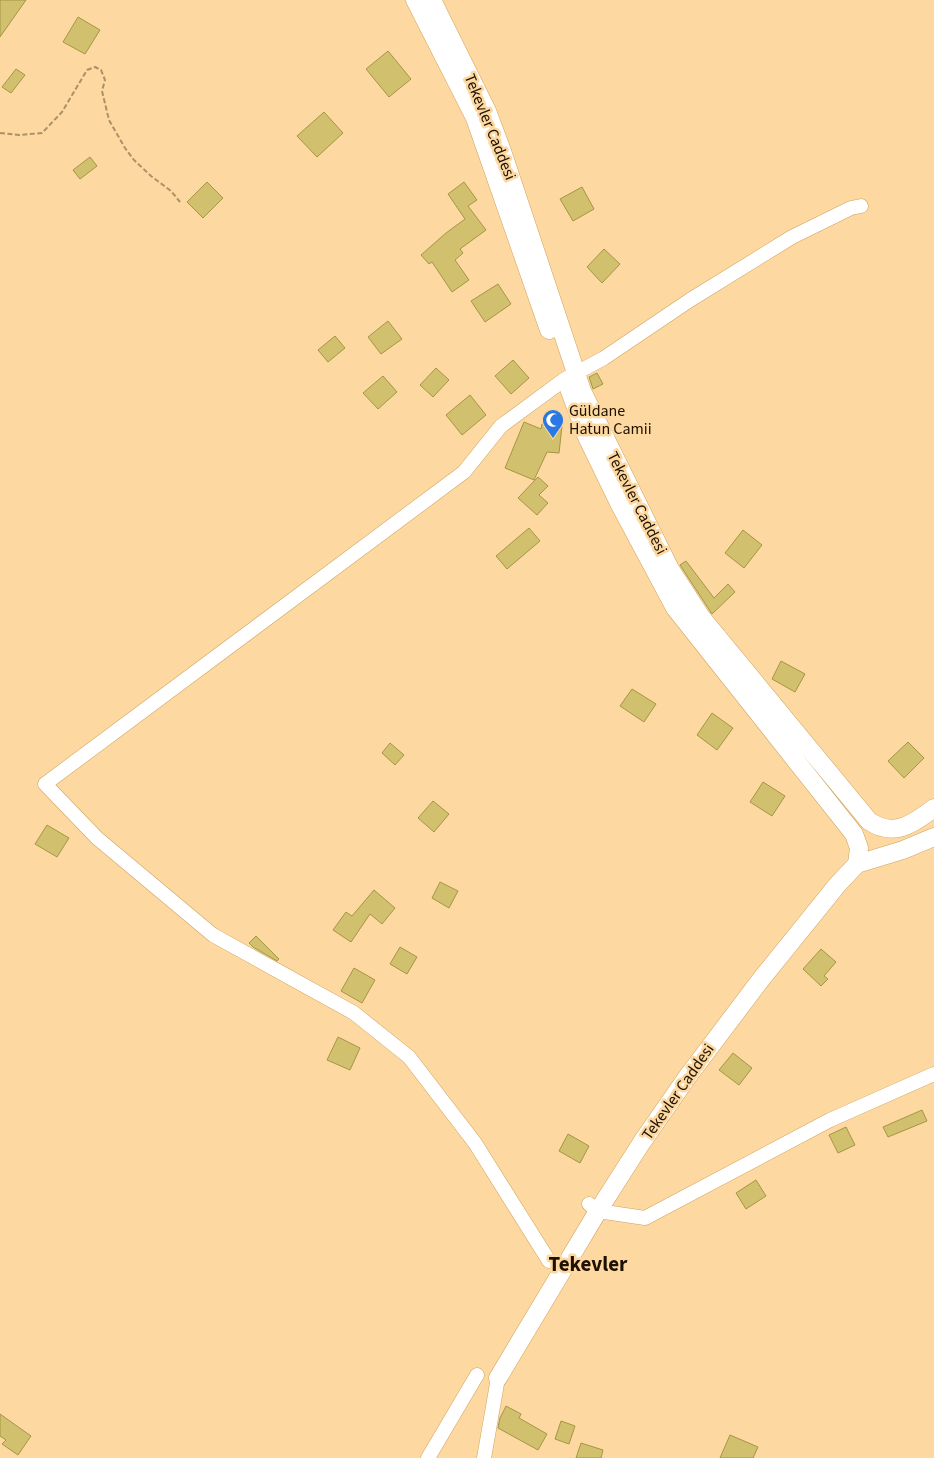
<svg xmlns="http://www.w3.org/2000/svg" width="934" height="1458" viewBox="0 0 934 1458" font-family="'Source Sans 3',sans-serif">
  <rect width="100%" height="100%" fill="#fdd8a0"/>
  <path fill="#d1c16f" stroke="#a69544" d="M0,0H26L0,37Z
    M78,17L100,30L85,54L63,42Z
    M388,51L411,79L389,97L366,69Z
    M16,69L25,75L11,93L2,87Z
    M324,112L343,133L317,157L297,136Z
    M90,157L97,166L80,179L73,170Z
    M207,182L223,198L203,218L187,202Z
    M464,182L477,200L468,206L486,230L460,249L463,253L455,260L469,280L452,292L432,262L429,264L421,255L446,233L465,219L448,194Z
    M582,187L594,209L573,221L560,199Z
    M604,249L620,264L602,283L587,267Z
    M498,284L511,304L485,322L471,301Z
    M388,321L402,339L381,354L368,337Z
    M335,336L345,348L328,362L318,350Z
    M513,360L529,378L511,394L495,376Z
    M436,368L449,380L433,397L420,385Z
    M597,373L603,384L593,389L589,377Z
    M383,376L397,392L378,409L363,393Z
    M470,395L486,415L462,435L446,415Z
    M524,422L541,429L542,424L562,426L559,453L547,452L534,480L505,468Z
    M538,477L548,486L539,495L548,503L537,515L518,498Z
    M529,528L540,541L507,569L496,556Z
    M743,530L762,545L744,568L725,553Z
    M686,561L714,598L728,584L735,592L712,614L680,565Z
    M781,661L805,674L795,692L772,679Z
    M632,689L656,704L644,722L620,706Z
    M712,713L733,728L717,750L697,735Z
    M908,742L924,758L904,778L888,761Z
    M390,743L404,755L395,765L382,753Z
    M763,782L785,796L772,816L750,802Z
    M433,801L449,814L434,832L418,818Z
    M47,825L69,838L57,857L35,844Z
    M440,882L458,891L449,908L432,898Z
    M374,890L395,908L382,924L370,914L351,942L333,930L346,912L352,916Z
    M256,936L279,959L277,961L253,947L249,943Z
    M400,947L417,957L407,974L390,964Z
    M821,949L836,962L824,976L828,979L821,986L803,969Z
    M354,968L375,980L362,1003L341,991Z
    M338,1037L360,1048L350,1070L327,1060Z
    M733,1053L752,1068L739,1085L719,1070Z
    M922,1110L927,1121L888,1137L883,1127Z
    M846,1127L855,1145L838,1153L829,1135Z
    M568,1134L589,1146L580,1163L559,1151Z
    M756,1180L766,1196L746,1209L736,1193Z
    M506,1406L521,1414L519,1418L547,1434L538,1450L498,1428L500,1418Z
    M0,1414L31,1436L18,1455L2,1444L6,1440L0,1436Z
    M561,1421L575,1426L569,1444L555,1439Z
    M730,1435L758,1447L753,1458H720Z
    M581,1443L603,1450L601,1458H576Z"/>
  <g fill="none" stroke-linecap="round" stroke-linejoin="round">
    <g stroke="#d0a35c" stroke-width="15">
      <path id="minor" d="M589,1204L598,1211L645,1218L830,1120L934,1074
        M549,1261L475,1143L409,1057L354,1013L213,935L97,838L45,784L464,472L501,426L565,379L604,358L690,300L792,237L851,208L861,206
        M428,1458L477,1375
        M484,1458L498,1378"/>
    </g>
    <g stroke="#d0a35c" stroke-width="19">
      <path id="tertiary" d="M415,0L475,118L549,330
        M432,0L487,111L502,151L582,391L670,569L701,617L869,821C894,838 913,824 934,808
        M567,383L586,435L620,505L675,608L854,834L859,848L857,864
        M498,1378L598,1211L642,1142L688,1076L762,978L838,884L857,864L903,850L934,837"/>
    </g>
    <path stroke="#ac9066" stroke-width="2" stroke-dasharray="5 2.5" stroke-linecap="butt" d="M0,133L19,135L42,133L62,112L87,70L95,67L101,70L105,80L102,91L109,120L125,148L134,160L151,176L171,191L180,202"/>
    <use href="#minor" stroke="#fff" stroke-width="14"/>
    <use href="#tertiary" stroke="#fff" stroke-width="18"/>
  </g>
  <defs>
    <g id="mosque-pin" transform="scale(1.125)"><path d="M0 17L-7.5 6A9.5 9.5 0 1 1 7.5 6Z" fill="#2a78e3" stroke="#fdd8a0"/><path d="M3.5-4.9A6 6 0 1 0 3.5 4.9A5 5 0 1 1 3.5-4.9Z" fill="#fff"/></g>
  </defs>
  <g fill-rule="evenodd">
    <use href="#mosque-pin" x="553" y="420"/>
  </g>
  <g text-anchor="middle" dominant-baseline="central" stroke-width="5" stroke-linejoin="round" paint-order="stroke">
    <g font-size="16" fill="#1e1100" stroke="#fdd8a0">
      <text transform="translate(490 127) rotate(68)">Tekevler Caddesi</text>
      <text transform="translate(637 503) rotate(63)">Tekevler Caddesi</text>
      <text transform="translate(678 1092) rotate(-55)">Tekevler Caddesi</text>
    </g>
    <g font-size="16" fill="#1e1100" stroke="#fdd8a0" text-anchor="start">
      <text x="569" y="411">Güldane<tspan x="569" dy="18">Hatun Camii</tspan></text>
    </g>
    <g font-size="21" font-weight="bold" fill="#1e1100" stroke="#fdd8a0">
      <text x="588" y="1264">Tekevler</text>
    </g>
  </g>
</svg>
